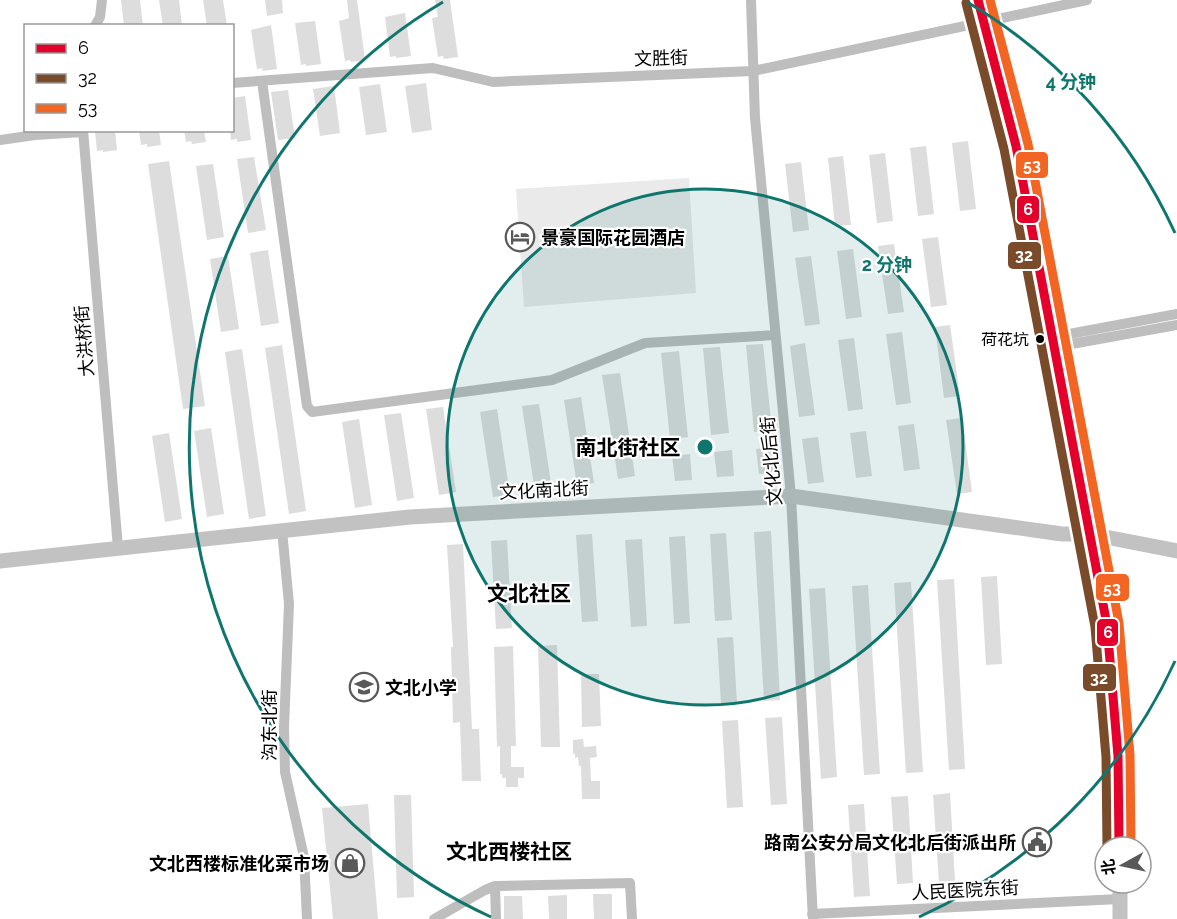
<svg xmlns="http://www.w3.org/2000/svg" width="1177" height="919" viewBox="0 0 1177 919" font-family="Raleway,'Noto Sans SC',sans-serif">
  <rect width="100%" height="100%" fill="#fff"/>
  <path fill="#eaeaea" d="M689,178L696,293L524,307L516,189Z"/>
  <path fill="#ddd" d="M121,0H140L143,26H124Z
    M159,0H179L182,26H163Z
    M203,0H223L227,26H207Z
    M265,0H282L283,13L267,16Z
    M347,0H357L365,60L351,62L350,60L345,61L339,21L349,18Z
    M435,0H450L458,57L444,59L443,56L438,57L432,18L438,17Z
    M405,13L411,56L396,58V56L390,57L385,17Z
    M315,21L321,64L306,66V64L301,65L295,23Z
    M271,25L277,69L263,71L262,68L257,69L251,30Z
    M426,83L432,130L412,133L405,86Z
    M380,84L387,132L366,135L359,87Z
    M334,86L340,133L320,136L313,89Z
    M288,90L295,138L278,140L271,92Z
    M245,96L251,140L237,142V139L231,140L230,132H232V98Z
    M100,130H115L117,150L103,152V150L97,151L95,132Z
    M139,130H159L161,145L147,147V144L141,145Z
    M184,130H204L206,142L192,144L191,141L186,142Z
    M968,141L976,209L960,211L952,143Z
    M926,146L934,214L918,216L910,148Z
    M885,153L893,221L877,223L869,155Z
    M843,156L851,225L835,226L828,158Z
    M254,157L266,230L248,233L237,159Z
    M169,161L205,406L183,409L148,164Z
    M801,162L809,230L793,232L785,164Z
    M213,164L224,237L207,240L196,166Z
    M938,237L947,305L931,307L922,239Z
    M894,244L904,312L888,314L878,246Z
    M853,249L862,317L846,319L837,251Z
    M268,250L279,323L261,326L250,253Z
    M228,256L239,329L221,332L210,259Z
    M811,256L820,324L805,326L795,258Z
    M950,325L960,396L944,398L935,327Z
    M902,332L911,403L896,405L886,334Z
    M854,338L863,409L848,411L838,340Z
    M805,343L815,415L799,417L790,346Z
    M763,344L772,430L754,432L746,345Z
    M282,345L306,511L289,514L265,348Z
    M720,347L729,433L711,435L703,348Z
    M242,349L266,516L249,519L225,352Z
    M679,351L688,437L670,439L661,353Z
    M620,373L635,476L618,479L602,375Z
    M581,397L594,483L577,486L564,400Z
    M539,404L552,490L535,492L522,406Z
    M443,407L456,492L439,495L426,409Z
    M497,409L510,495L493,497L480,412Z
    M401,413L414,498L397,501L384,415Z
    M962,418L972,492L957,494L946,420Z
    M359,419L372,505L355,508L342,422Z
    M914,424L920,469L904,471L898,426Z
    M211,428L224,514L207,517L194,431Z
    M866,431L872,476L856,478L850,433Z
    M169,433L182,519L165,522L152,436Z
    M818,437L824,482L808,484L802,439Z
    M774,447L776,473L759,474L756,449Z
    M732,450L734,476L717,477L714,452Z
    M690,454L692,480L675,481L672,456Z
    M771,531L780,700L764,701L754,532Z
    M726,533L732,620L715,621L710,534Z
    M592,534L598,621L582,622L576,535Z
    M685,536L690,623L674,624L669,537Z
    M642,539L647,626L631,627L625,540Z
    M507,540L512,628L496,629L491,541Z
    M463,544L472,729H479L481,781H462L460,722L453,723L451,647H453L447,545Z
    M997,576L1002,664L986,665L981,577Z
    M954,579L965,769L949,770L937,580Z
    M911,582L923,772L906,773L894,583Z
    M868,585L880,774L864,775L852,586Z
    M825,588L837,777L821,779L809,589Z
    M733,637L737,703L721,704L717,638Z
    M557,645L560,747H541L538,646Z
    M513,646L516,746H511V767H524V778H518V787H506V778H502V774H500V746L497,747L494,647Z
    M581,674H599L601,726L582,727Z
    M782,717L787,804L771,805L765,718Z
    M738,720L743,807L727,808L722,721Z
    M583,739L584,747L596,746L597,757L590,758L591,781H600V799H582L581,766H579L578,757L575,758V754H573V740Z
    M950,793L955,881L939,882L933,795Z
    M394,795H411L414,897L397,898Z
    M908,796L913,883L897,884L891,797Z
    M368,804L378,919H333L322,808Z
    M864,804L870,896L854,897L848,805Z
    M593,894H612V919H594Z
    M567,895V919H549L548,896Z
    M504,896H522L523,919H504Z"/>
  <g fill="none" stroke-linecap="round" stroke-linejoin="round">
    <path stroke="#bebebe" stroke-width="10" d="M751,0L755,118L791,496L813,919
      M95,26L100,17L102,0
      M262,81L307,406L312,412L552,380L645,343L775,335
      M232,83L433,68L493,82L753,71L1087,0
      M83,130L118,548
      M0,140L35,135L83,132
      M1053,337L1177,314
      M1055,347L1177,325
      M282,530L289,604L284,727L285,772L304,857L307,919
      M495,886L496,919
      M812,914L1120,899
      M434,919L485,890L495,886L630,883L632,919"/>
    <path stroke="#c2c2c2" stroke-width="15" d="M978,0L1016,146L1107,625L1118,756L1119,847
      M0,561L410,517L791,496L1062,534H1090L1177,551
      M1120,883V919"/>
    <g stroke="#fff" stroke-width="14">
      <path id="bus-1" d="M978,0L1016,146L1107,625L1118,756L1119,847"/>
    </g>
    <g stroke="#fff" stroke-width="14">
      <path id="bus-2" d="M966,3L1004,149L1095,627L1106,757L1107,847"/>
    </g>
    <g stroke="#fff" stroke-width="14">
      <path id="bus-3" d="M990,0L1028,144L1119,623L1130,755L1131,847"/>
    </g>
    <use href="#bus-1" stroke="#e4002b" stroke-width="9"/>
    <use href="#bus-2" stroke="#7a4b2a" stroke-width="9"/>
    <use href="#bus-3" stroke="#f26522" stroke-width="9"/>
  </g>
  <circle cx="705" cy="447" r="258" fill="#0f766e" fill-opacity=".12"/>
  <g fill="none" stroke="#0f766e" stroke-width="3">
    <circle cx="705" cy="447" r="258"/>
    <path d="M1175 661A517 517 0 0 1 919 917M491 917A517 517 0 0 1 443 2M967 2A517 517 0 0 1 1175 233"/>
  </g>
  <defs>
    <g id="hotel-ring" transform="scale(1.5)"><circle r="9.5" fill="#fff" stroke="#595959" stroke-width="1.5"/><path d="M-6-4.5h1.5V1H6V5H4.5V3h-9V5H-6ZM-4 0a1.8 1.8 0 1 1 3.6 0ZM.5 0V-2.5h3Q6-2.5 6 0Z" fill="#595959"/></g>
    <g id="school-ring" transform="scale(1.5)"><circle r="9.5" fill="#fff" stroke="#595959" stroke-width="1.5"/><path d="M0-5L7-2L0 1L-7-2ZM-4 1L0 2.5L4 1V4Q0 6-4 4Z" fill="#595959"/></g>
    <g id="civic-ring" transform="scale(1.5)"><circle r="9.5" fill="#fff" stroke="#595959" stroke-width="1.5"/><path d="M-.6-6.5H3V-4.5H.6V-3L4-1V1h2V6H-6V1h2V-1L-.6-3ZM-1.2 2.5V6h2.4V2.5Z" fill="#595959"/></g>
    <g id="shop-ring" transform="scale(1.5)"><circle r="9.5" fill="#fff" stroke="#595959" stroke-width="1.5"/><path d="M-5-2.5h2.3a2.7 3.5 0 0 1 5.4 0H5L5.5 6h-11ZM-1.5-2.5h3a1.5 2.3 0 0 0-3 0Z" fill="#595959"/></g>
  </defs>
  <g fill-rule="evenodd">
    <use href="#hotel-ring" x="520" y="237"/>
    <use href="#school-ring" x="364" y="687"/>
    <use href="#civic-ring" x="1037" y="842"/>
    <use href="#shop-ring" x="350" y="863"/>
  </g>
  <circle fill="#000" stroke="#fff" stroke-width="2" cx="1040" cy="339" r="5"/>
  <g text-anchor="middle" dominant-baseline="central" stroke-width="4.5" stroke-linejoin="round" paint-order="stroke">
    <g font-size="16" fill="#000" stroke="#fff" text-anchor="end">
      <text x="1029" y="339">荷花坑</text>
    </g>
    <g font-size="18" fill="#000" stroke="#fff">
      <text transform="translate(661 58) rotate(-2)">文胜街</text>
      <text transform="translate(84 341) rotate(-95)">大洪桥街</text>
      <text transform="translate(771 461) rotate(-95)">文化北后街</text>
      <text transform="translate(544 490) rotate(-3)">文化南北街</text>
      <text transform="translate(269 725) rotate(-90)">沟东北街</text>
      <text transform="translate(965 890) rotate(-3)">人民医院东街</text>
    </g>
    <g font-size="18" font-weight="bold" fill="#000" stroke="#fff" text-anchor="start">
      <text x="541" y="237">景豪国际花园酒店</text>
      <text x="385" y="687">文北小学</text>
      <text x="1016" y="842" text-anchor="end">路南公安分局文化北后街派出所</text>
      <text x="329" y="863" text-anchor="end">文北西楼标准化菜市场</text>
    </g>
    <g font-size="21" font-weight="bold" fill="#000" stroke="#fff">
      <text x="628" y="447">南北街社区</text>
      <text x="529" y="593">文北社区</text>
      <text x="509" y="851">文北西楼社区</text>
    </g>
  </g>
  <circle cx="705" cy="447" r="9" fill="#0f766e" stroke="#fff" stroke-width="3"/>
  <g font-size="18" text-anchor="middle" font-weight="bold" fill="#0f766e" stroke="#fff" stroke-width="4.5" stroke-linejoin="round" paint-order="stroke">
    <text x="1071" y="88">4 分钟</text>
    <text x="887" y="271">2 分钟</text>
  </g>
  <g stroke="#fff" stroke-width="2">
    <rect x="1015" y="151" width="34" height="28" rx="6" fill="#f26522"/>
    <rect x="1016" y="195" width="24" height="29" rx="6" fill="#e4002b"/>
    <rect x="1007" y="241" width="35" height="29" rx="6" fill="#7a4b2a"/>
    <rect x="1095" y="573" width="35" height="29" rx="6" fill="#f26522"/>
    <rect x="1096" y="618" width="23" height="29" rx="6" fill="#e4002b"/>
    <rect x="1082" y="663" width="35" height="29" rx="6" fill="#7a4b2a"/>
  </g>
  <g font-size="16" text-anchor="middle" font-weight="bold" fill="#fff">
    <text x="1032" y="171">53</text>
    <text x="1028" y="215">6</text>
    <text x="1024" y="261">32</text>
    <text x="1112" y="594">53</text>
    <text x="1108" y="638">6</text>
    <text x="1099" y="684">32</text>
  </g>
  <rect x="24" y="24" width="210" height="108" fill="#ffffff" stroke="#999999" stroke-width="1.5"/>
  <rect x="36" y="44" width="30" height="9" fill="#e4002b" stroke="#999999" stroke-width="1.5"/>
  <text x="78" y="54" font-size="18" fill="#000000">6</text>
  <rect x="36" y="74" width="30" height="9" fill="#7a4b2a" stroke="#999999" stroke-width="1.5"/>
  <text x="78" y="84" font-size="18" fill="#000000">32</text>
  <rect x="36" y="104" width="30" height="9" fill="#f26522" stroke="#999999" stroke-width="1.5"/>
  <text x="78" y="114" font-size="18" fill="#000000">53</text>
  <g transform="translate(1123 865) rotate(262)"><circle r="28" fill="#ffffff" stroke="#999999" stroke-width="1.5"/>
  <path d="M0-4.5L10 22L0 15L-10 22Z" fill="#595959"/>
  <text y="-9" font-size="16" font-weight="bold" text-anchor="middle" fill="#000000">北</text>
  </g>
</svg>
